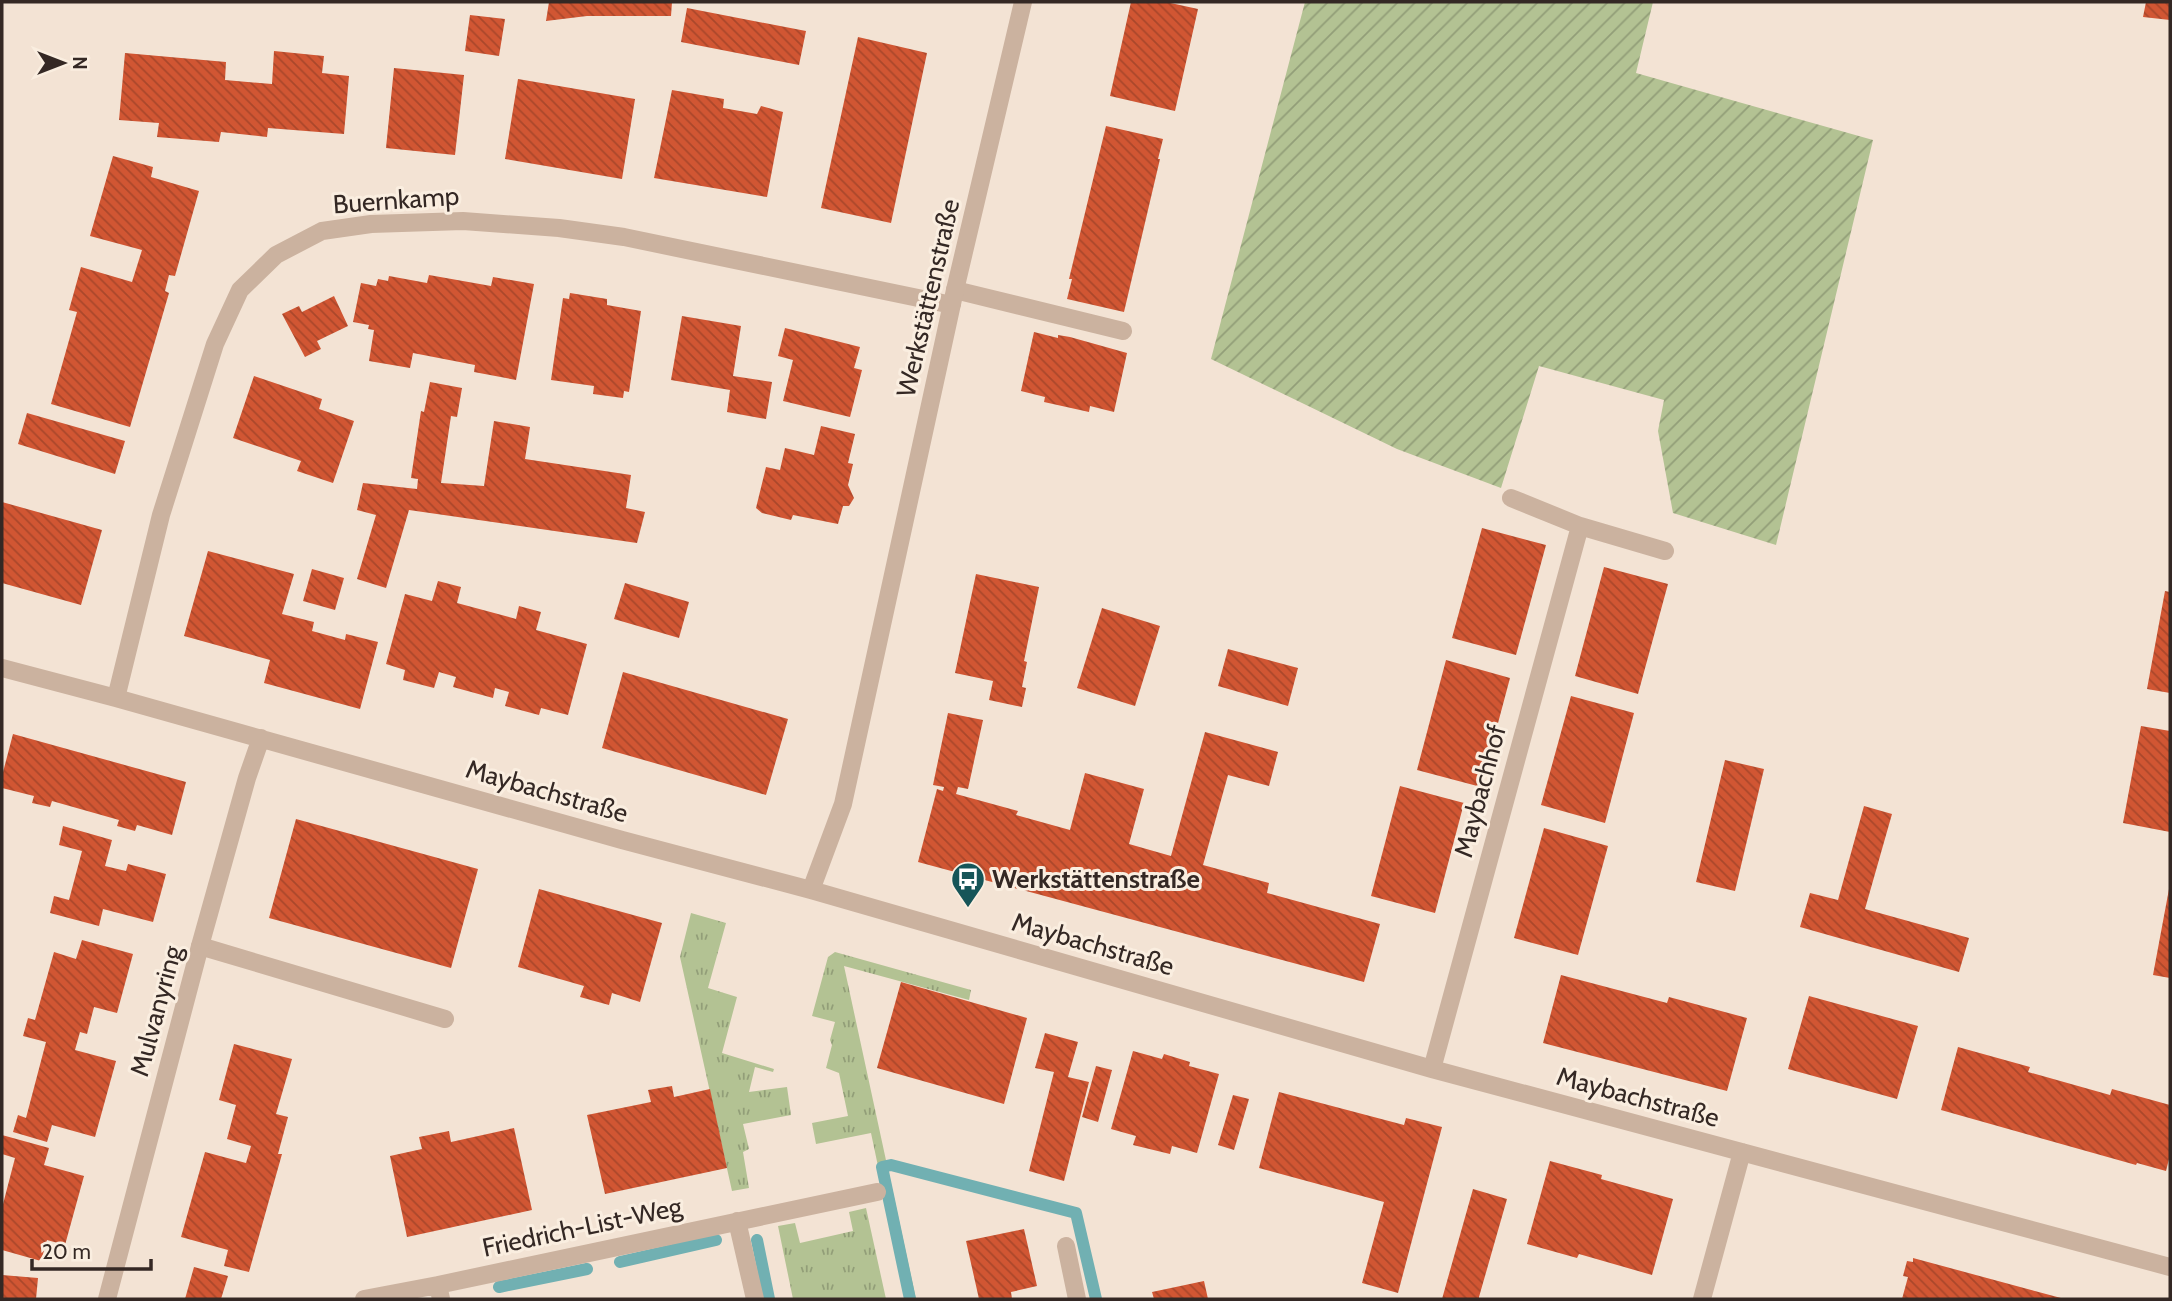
<svg xmlns="http://www.w3.org/2000/svg" width="2172" height="1301" viewBox="0 0 2172 1301" font-family="Cabin,sans-serif">
  <defs>
    <pattern id="grass-tufts" width="24" height="20" patternUnits="userSpaceOnUse" patternTransform="scale(1.75)"><rect width="24" height="20" fill="#b3c293"/><path d="M3 7l-1-3M5 7V3M7 7l1-3M15 17l-1-3M17 17v-4M19 17l1-3" fill="none" stroke="#929e78"/></pattern>
    <pattern id="garden-furrows" width="10" height="10" patternUnits="userSpaceOnUse" patternTransform="scale(1.75)"><rect width="10" height="10" fill="#b3c293"/><path d="M-1 1l2-2M0 10L10 0M9 11l2-2" fill="none" stroke="#929e78"/></pattern>
    <pattern id="building-back-hatch" width="6" height="6" patternUnits="userSpaceOnUse" patternTransform="scale(1.75)"><rect width="6" height="6" fill="#d15633"/><path d="M-1 5l2 2M0 0l6 6M5-1l2 2" fill="none" stroke="#aa472b"/></pattern>
  </defs>
  <rect width="100%" height="100%" fill="#f3e3d4"/>
  <path fill="url(#grass-tufts)" d="M691,913L726,923L708,988L737,997L722,1053L774,1069L773,1072L755,1067L749,1092L787,1087L791,1115L743,1124L749,1149L743,1152L749,1188L732,1191L680,957Z
    M835,952L971,990L969,1000L844,966L916,1299H906L871,1133L816,1144L812,1123L848,1116L839,1073L826,1068L832,1045L830,1040L835,1022L812,1016L828,957Z
    M866,1208L886,1299H793L778,1226L795,1223L800,1243L853,1231L849,1212Z"/>
  <path fill="url(#garden-furrows)" d="M1305,2H1653L1636,73L1873,140L1776,545L1673,513L1658,431L1664,400L1539,366L1501,488L1397,449L1211,359Z"/>
  <g fill="none" stroke-linecap="round" stroke-linejoin="round">
    <path stroke="#71b0b2" stroke-width="12" d="M757,1240L769,1299
      M620,1262L716,1240
      M499,1287L587,1269
      M910,1299L882,1167L891,1165L1076,1213L1096,1299"/>
  </g>
  <path fill="url(#building-back-hatch)" d="M549,2H672L671,16H587L546,21Z
    M1131,2H1166L1198,9L1175,111L1110,96Z
    M2146,2H2170V20L2143,17Z
    M687,8L806,31L799,65L681,42Z
    M470,15L505,19L499,56L465,51Z
    M858,37L927,53L891,223L821,208Z
    M274,51L324,56L322,73L349,76L344,134L268,128L267,137L221,132L219,142L157,137L159,123L119,120L125,53L226,62L225,80L272,84Z
    M394,68L464,75L455,155L386,148Z
    M518,79L635,99L622,179L505,159Z
    M672,90L724,99L723,108L757,114L761,106L783,112L767,197L654,178Z
    M1106,126L1163,139L1158,159H1160L1124,312L1067,299L1072,279H1069Z
    M113,156L153,167L151,177L199,191L175,276L169,275L165,291L169,293L130,427L51,404L77,312L69,310L81,267L132,282L142,250L90,236Z
    M429,275L491,286L493,277L534,284L516,380L474,372L475,365L413,353L410,368L369,361L374,330L368,329L369,325L353,322L361,283L376,286L378,279L388,281L389,276L427,283Z
    M570,293L607,299V305L641,311L629,392L624,391L623,398L593,394L594,386L551,380L563,298L569,299Z
    M334,296L348,326L317,341L321,349L305,357L282,314L299,306L302,312Z
    M682,316L741,326L733,376L772,382L766,419L727,412L730,390L671,380Z
    M785,328L860,347L854,368L862,370L850,417L783,401L793,360L778,356Z
    M1034,332L1058,338V335L1070,337L1127,353L1114,412L1090,406L1089,412L1044,402L1045,397L1021,391Z
    M254,376L322,399L319,409L354,421L333,483L297,471L301,461L233,438Z
    M430,382L462,388L457,417L451,416L441,483L484,486L494,421L530,427L525,459L631,475L626,508L645,512L637,543L409,510L386,588L357,579L376,515L357,510L363,483L417,489L418,479L411,478L421,411L424,412Z
    M27,413L125,441L115,474L18,444Z
    M821,426L855,434L848,463L853,464L848,485L854,498L849,506H843L838,524L793,515L791,520L762,513L756,508L766,467L780,470L785,448L814,455Z
    M2,502L102,530L81,605L2,583Z
    M1482,528L1546,545L1516,655L1452,638Z
    M208,551L294,574L282,614L314,622L312,631L345,640L346,634L378,642L360,709L264,683L270,660L184,636Z
    M1604,567L1668,584L1638,694L1575,676Z
    M312,569L344,578L335,610L303,601Z
    M976,574L1039,587L1024,661L1027,662L1022,687L1026,688L1022,707L989,700L993,681L955,673Z
    M438,581L461,587L457,603L516,619L519,606L541,612L536,630L587,644L568,715L541,708L539,715L505,706L509,692L495,688L493,698L453,687L456,677L439,672L434,688L403,680L405,670L386,664L405,594L432,601Z
    M625,583L689,602L679,638L614,619Z
    M2165,591L2170,592V693L2147,689Z
    M1102,608L1160,626L1135,706L1077,688Z
    M1228,649L1298,668L1288,706L1218,686Z
    M1446,660L1510,678L1481,787L1417,770Z
    M623,672L788,719L766,795L602,748Z
    M1571,696L1634,713L1605,823L1541,805Z
    M948,713L983,720L968,789L958,787L956,794L1018,811L1016,815L1070,830L1085,773L1144,789L1129,844L1171,856L1205,732L1278,752L1269,786L1228,775L1203,865L1269,883L1267,893L1380,924L1364,982L918,862L937,789L943,791L944,787L933,785Z
    M2141,726L2170,731V832L2123,823Z
    M13,734L186,782L172,835L137,825L135,831L117,826L119,820L52,801L50,807L32,803L34,796L2,788V776Z
    M1725,760L1764,769L1735,891L1696,882Z
    M1400,786L1464,803L1435,913L1371,896Z
    M1864,806L1892,814L1865,909L1969,938L1959,972L1800,927L1810,893L1838,900Z
    M296,819L478,869L451,968L269,918Z
    M63,826L112,840L105,866L126,871L128,864L166,874L153,922L103,909L99,926L50,913L54,896L69,900L82,851L59,845Z
    M1544,828L1608,846L1578,955L1514,938Z
    M539,889L662,923L640,1002L612,993L609,1005L580,997L584,986L518,967Z
    M2169,889H2170V978L2153,975Z
    M82,940L133,954L117,1013L94,1007L87,1034L80,1032L75,1050L116,1061L95,1137L52,1125L47,1142L13,1132L18,1115L26,1118L46,1042L23,1036L28,1018L35,1020L54,952L76,959Z
    M1561,975L1667,1003L1669,997L1747,1018L1727,1091L1543,1043Z
    M901,982L1027,1018L1004,1104L877,1068Z
    M1809,996L1918,1026L1897,1099L1788,1069Z
    M1045,1033L1078,1042L1068,1077L1089,1082L1064,1181L1029,1171L1054,1072L1035,1068Z
    M234,1044L292,1059L276,1114L288,1117L278,1154H282L249,1272L224,1266L228,1250L181,1237L205,1152L246,1163L251,1146L227,1139L236,1105L219,1100Z
    M1958,1047L2030,1067L2028,1072L2110,1095L2112,1089L2170,1105V1155L2166,1171L2137,1163L2136,1165L1941,1110Z
    M1133,1051L1162,1059L1164,1054L1190,1062L1189,1066L1219,1074L1197,1153L1172,1146L1170,1154L1133,1145L1136,1136L1111,1129Z
    M1096,1066L1112,1070L1098,1122L1082,1117Z
    M672,1086L674,1097L710,1089L727,1168L605,1194L587,1115L651,1102L648,1090Z
    M1279,1092L1404,1125L1406,1118L1442,1127L1398,1293L1362,1283L1384,1202L1259,1168Z
    M1233,1095L1249,1099L1234,1150L1218,1145Z
    M514,1128L532,1210L407,1237L390,1156L422,1149L419,1137L449,1131L451,1142Z
    M2,1135L49,1148L44,1165L84,1176L65,1245L47,1240L41,1261L2,1250V1208L15,1158L2,1154Z
    M1550,1161L1602,1175L1601,1179L1673,1199L1652,1275L1579,1254L1577,1258L1527,1244Z
    M1473,1189L1507,1199L1479,1297V1299H1442Z
    M1024,1229L1037,1286L1011,1292L1012,1299H979L966,1241Z
    M1913,1258L2061,1298V1299H1902L1908,1277L1903,1276L1907,1261L1913,1262Z
    M194,1267L228,1276L221,1299H185Z
    M2,1275L38,1278L36,1299H2Z
    M1204,1281L1208,1299H1154L1152,1292Z"/>
  <g fill="none" stroke-linecap="round" stroke-linejoin="round">
    <path stroke="#cbb29f" stroke-width="18" d="M955,290L1123,331
      M200,946L445,1019"/>
    <path stroke="#cbb29f" stroke-width="18" d="M1511,498L1580,526
      M2,668L116,698L622,840L811,890L1432,1069L2170,1267
      M116,698L161,515L215,344L240,290L276,255L322,231L371,224L463,221L559,228L624,237L952,305
      M811,890L843,804L955,290L1023,2
      M1432,1069L1580,526L1665,551
      M737,1221L755,1299
      M1066,1246L1077,1299
      M438,1285L877,1192
      M107,1299L200,946L247,778L261,738
      M364,1299L438,1285L441,1299
      M1702,1299L1742,1152"/>
  </g>
  <defs>
    <g id="bus-pin" transform="scale(1.75)"><path d="M0 17L-7.5 6A9.5 9.5 0 1 1 7.5 6Z" fill="#165558" stroke="#faeee0"/><path d="M-5-6H5V4H4V6H2V4H-2V6H-4V4H-5ZM-3.5-4V0h7V-4ZM-3.5 1.2v1.5H-2V1.2ZM2 1.2v1.5H3.5V1.2Z" fill="#fff"/></g>
  </defs>
  <g fill-rule="evenodd">
    <use href="#bus-pin" x="968" y="879"/>
  </g>
  <g text-anchor="middle" dominant-baseline="central" stroke-width="6" stroke-linejoin="round" paint-order="stroke">
    <g font-size="26" fill="#342824" stroke="#faeee0">
      <text transform="translate(396 200) rotate(-4)">Buernkamp</text>
      <text transform="translate(928 298) rotate(-77)">Werkstättenstraße</text>
      <text transform="translate(547 791) rotate(16)">Maybachstraße</text>
      <text transform="translate(1480 791) rotate(-75)">Maybachhof</text>
      <text transform="translate(1093 944) rotate(16)">Maybachstraße</text>
      <text transform="translate(156 1011) rotate(-75)">Mulvanyring</text>
      <text transform="translate(1638 1097) rotate(15)">Maybachstraße</text>
      <text transform="translate(582 1227) rotate(-12)">Friedrich-List-Weg</text>
    </g>
    <g font-size="26" font-weight="bold" fill="#342824" stroke="#faeee0" text-anchor="start">
      <text x="992" y="879">Werkstättenstraße</text>
    </g>
  </g>
  <rect width="2172" height="1301" fill="none" stroke="#342824" stroke-width="7"/>
  <g transform="translate(63 63) rotate(90)" stroke="#faeee0" stroke-width="5" paint-order="stroke">
  <path d="M0-5L12 26L0 18L-12 26Z" fill="#342824"/>
  <text y="-10" font-size="19" font-weight="bold" text-anchor="middle" fill="#342824">N</text>
  </g>
  <path d="M32 1259v10h119v-10" fill="none" stroke="#342824" stroke-width="3.5"/>
  <text x="42" y="1259" font-size="21" fill="#342824" stroke="#faeee0" stroke-width="5" paint-order="stroke">20 m</text>
</svg>
